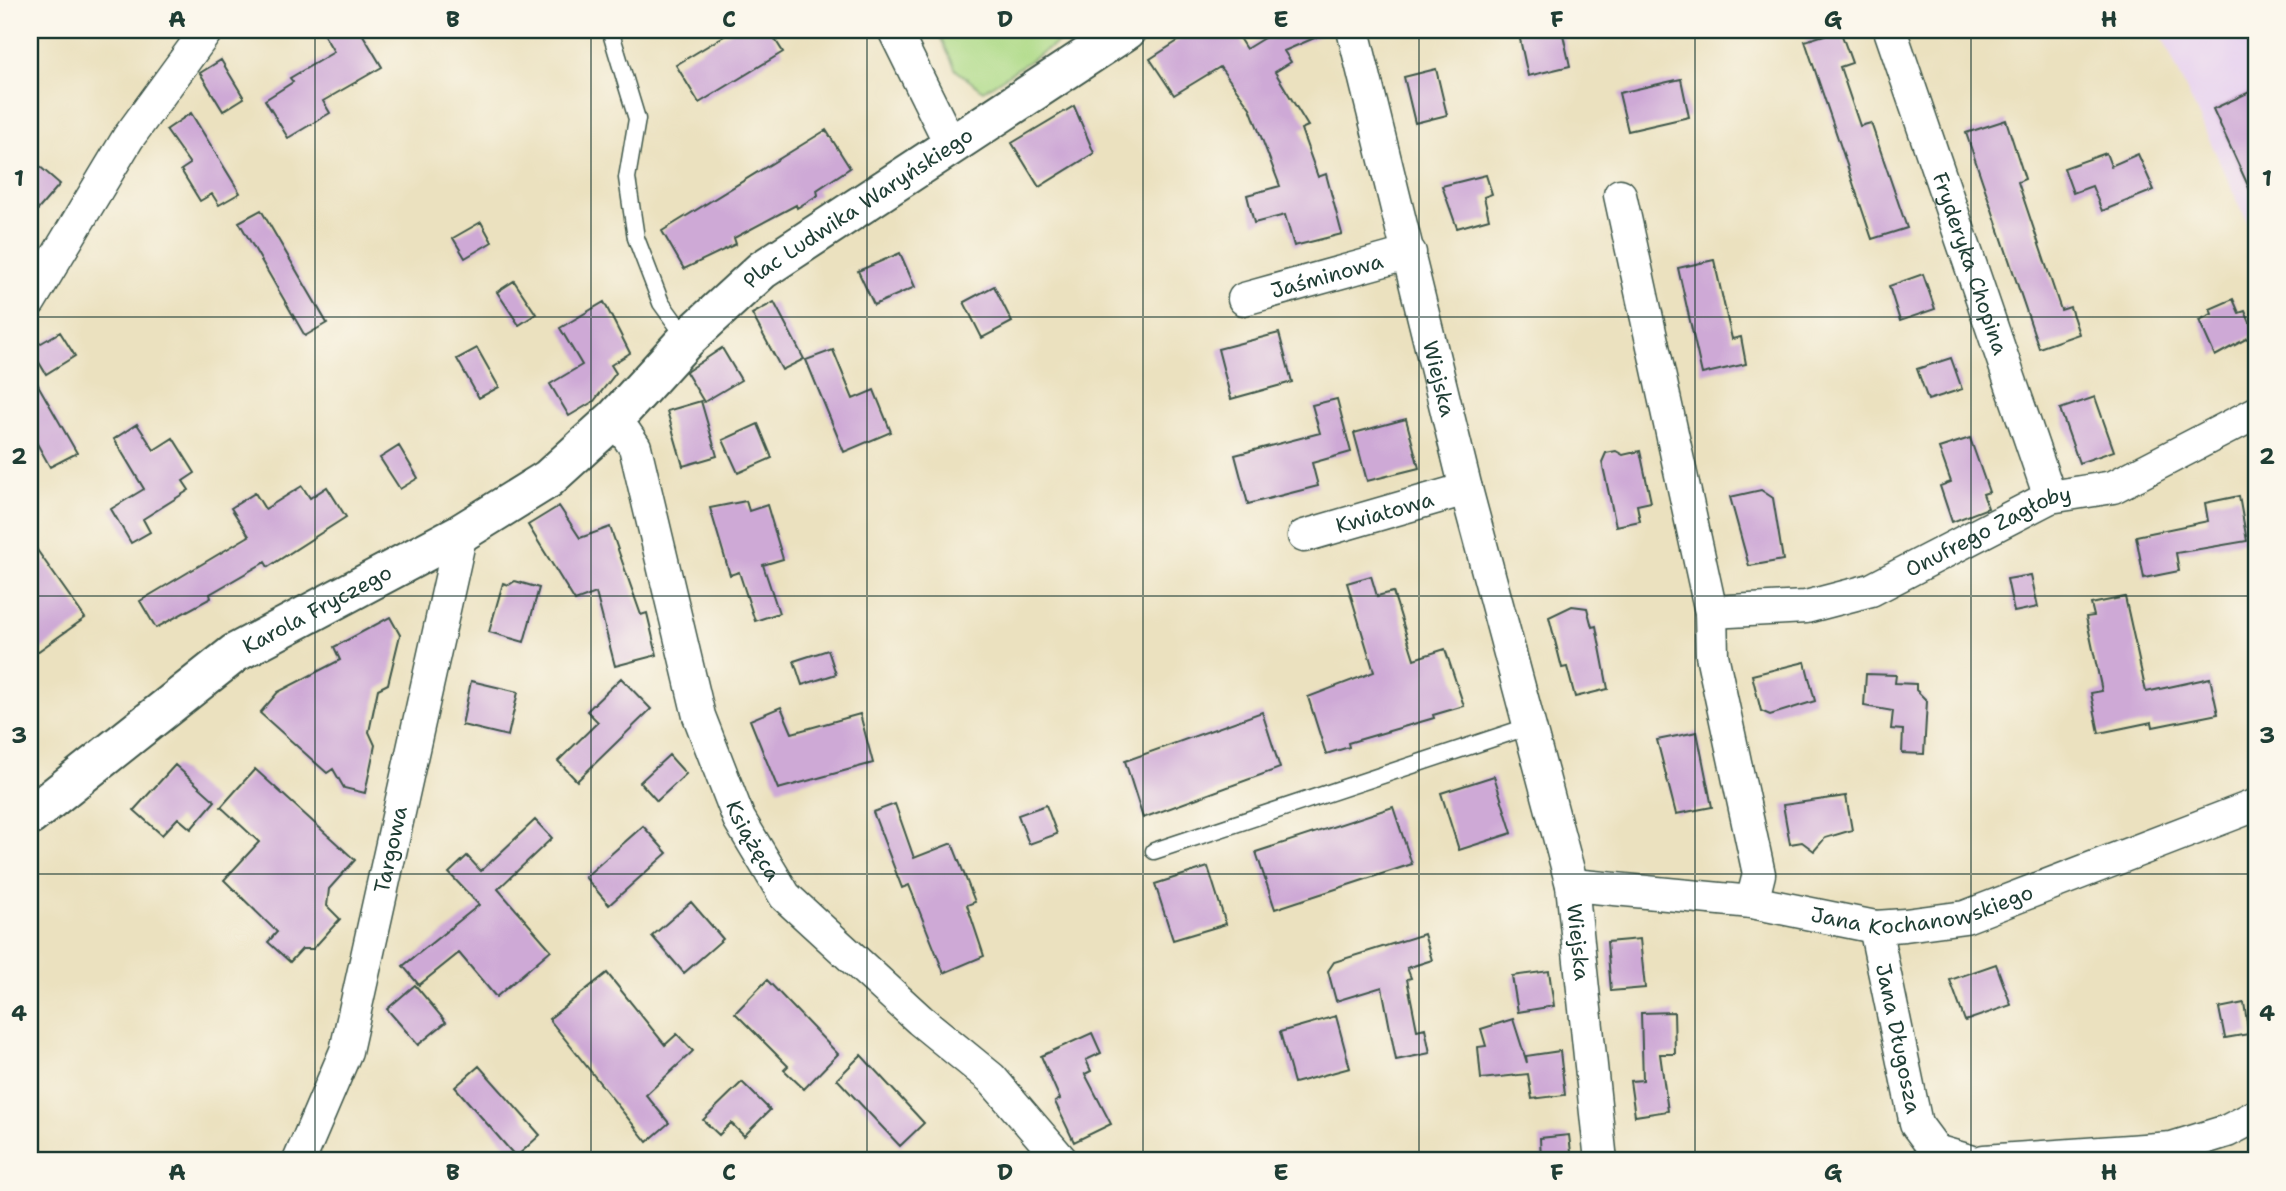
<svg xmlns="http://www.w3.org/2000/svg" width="2286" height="1191" viewBox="0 0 2286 1191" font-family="'Shantell Sans',sans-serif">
  <rect width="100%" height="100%" fill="#fbf7ec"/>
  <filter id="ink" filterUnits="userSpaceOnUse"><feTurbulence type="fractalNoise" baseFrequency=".0143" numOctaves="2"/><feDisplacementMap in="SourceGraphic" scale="14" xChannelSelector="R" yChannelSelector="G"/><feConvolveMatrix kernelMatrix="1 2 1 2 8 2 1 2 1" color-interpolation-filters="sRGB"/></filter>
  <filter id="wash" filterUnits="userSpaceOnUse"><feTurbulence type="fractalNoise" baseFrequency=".00686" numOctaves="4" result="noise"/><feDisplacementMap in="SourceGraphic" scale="28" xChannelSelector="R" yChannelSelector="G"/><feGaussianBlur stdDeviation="1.57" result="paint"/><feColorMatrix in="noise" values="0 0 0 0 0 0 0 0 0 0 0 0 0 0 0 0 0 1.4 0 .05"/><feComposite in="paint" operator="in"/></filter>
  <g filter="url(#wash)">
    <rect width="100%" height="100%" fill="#ebe1bf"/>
    <path fill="#e7d2ef" d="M2159,30H2253L2256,36V241Z"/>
    <path fill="#aeda87" stroke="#668c5e" stroke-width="2" d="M937,30H1077L983,91L956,70Z"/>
    <g id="blocks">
      <path fill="#cea9d6" d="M321,30H360L382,67L323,101L330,113L288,138L265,100L293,82L290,78L334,52Z
        M734,30H769L783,52L699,103L676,65Z
        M1195,30H1234L1246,49L1277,30H1333L1284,51L1291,62L1275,72L1308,126L1301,129L1318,177L1326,174L1342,234L1294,246L1285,215L1254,223L1247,195L1280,186L1250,108L1220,67L1174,95L1150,59Z
        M1518,30H1562L1570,66L1528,76Z
        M1840,30L1852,63L1840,67L1860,126L1871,123L1907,228L1872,239L1805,41Z
        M221,60L244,98L223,111L200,73Z
        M1436,69L1447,115L1415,123L1404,77Z
        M1681,79L1689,117L1628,131L1619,93Z
        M2256,89V203L2213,109Z
        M1074,106L1094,153L1039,187L1012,143Z
        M191,113L240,193L219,205L212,194L200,201L181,170L190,164L166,130Z
        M2006,120L2025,179L2018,182L2061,310L2070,307L2079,334L2039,348L1966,133Z
        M826,130L850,168L817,190L818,195L797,208L796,205L734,238L736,244L684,269L662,231Z
        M2106,153L2111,166L2138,154L2154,190L2102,211L2092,186L2073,193L2064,168Z
        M30,158L60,184L30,219Z
        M1486,175L1492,194L1484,197L1489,219L1457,228L1442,186Z
        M261,210L327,323L305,336L239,222Z
        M481,222L492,242L465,258L453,238Z
        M900,253L915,287L874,305L858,271Z
        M1714,260L1732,339L1741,337L1746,364L1702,374L1678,268Z
        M1923,274L1935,309L1900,321L1889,286Z
        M514,281L536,314L519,325L497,292Z
        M994,286L1012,322L982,338L964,302Z
        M2233,299L2239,313L2245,311L2255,334L2215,356L2199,320L2212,314L2210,309Z
        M604,302L630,353L611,365L616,373L594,401L569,416L550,384L582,365L560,328Z
        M774,302L804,359L782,370L752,314Z
        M60,332L75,356L46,374L31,349Z
        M1279,333L1292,382L1231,399L1218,349Z
        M477,348L499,387L479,398L457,359Z
        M722,348L741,380L704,402L686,372Z
        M833,350L853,399L874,390L891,432L844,452L806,360Z
        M1951,358L1962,389L1928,400L1917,369Z
        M30,371L77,453L50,467L30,431Z
        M2095,397L2114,451L2079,463L2060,409Z
        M1337,399L1351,452L1312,463L1318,486L1248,504L1235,455L1320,433L1312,405Z
        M701,401L717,456L683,466L667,411Z
        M1406,419L1419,468L1367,481L1354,433Z
        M137,424L154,450L173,438L195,473L183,481L189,490L143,519L150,532L131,543L111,509L144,489L114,439Z
        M758,424L772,458L738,473L723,440Z
        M1970,438L1989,492L1983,494L1988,508L1952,522L1940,486L1951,482L1939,448Z
        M399,446L418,478L400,489L380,458Z
        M1616,451L1623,455L1640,451L1651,502L1637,505L1640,521L1616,526L1602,462L1606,453Z
        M302,486L310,498L327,487L346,517L268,567L265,562L210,594L211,598L156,628L140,601L249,536L231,508L255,493L265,509Z
        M1761,490L1773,498L1783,560L1749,566L1730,497Z
        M2239,496L2247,541L2176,553L2179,571L2144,578L2136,536L2208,521L2205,503Z
        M746,501L749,511L767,505L783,559L763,565L779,613L755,621L739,572L730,575L710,508Z
        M559,506L580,538L610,527L641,615L647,613L657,655L615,666L596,593L575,601L528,525Z
        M30,540L85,618L30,657Z
        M2031,575L2038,607L2014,612L2007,579Z
        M1371,576L1377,596L1393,592L1414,659L1445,649L1464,706L1433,715L1434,718L1348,743L1349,747L1326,754L1308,697L1374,672L1347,583Z
        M515,581L539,588L524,642L489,632L503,583L509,585Z
        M2125,597L2146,692L2210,678L2218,714L2153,727L2152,722L2099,733L2091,693L2102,691L2086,617L2094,616L2091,604Z
        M1572,606L1587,608L1592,627L1596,626L1608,689L1575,697L1567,667L1562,668L1549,617Z
        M390,617L400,635L388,684L378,689L369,732L375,745L365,793L344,788L333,769L327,773L260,713L278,692L340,660L334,647Z
        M828,650L836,674L802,685L794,661Z
        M1805,662L1815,701L1770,715L1761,711L1752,675Z
        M1866,674L1896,675L1895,683L1916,684V690L1927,701L1924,754L1902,753L1903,730L1891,729L1893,711L1864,706Z
        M621,678L651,709L577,781L558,761L598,722L587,711Z
        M471,681L518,692L508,736L462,725Z
        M781,707L792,733L860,714L873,763L778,789L750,720Z
        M1262,712L1280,768L1143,818L1125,761Z
        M1697,732L1712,807L1676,814L1657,740Z
        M669,755L686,774L657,801L640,782Z
        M175,765L215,801L191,829L178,818L162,835L134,810Z
        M255,769L355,860L329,889L327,906L340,919L313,949H302L290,962L268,942L277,932L224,880L259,842L221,807Z
        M1494,776L1512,833L1459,850L1441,793Z
        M1846,796L1852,830L1825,838L1814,851L1802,842L1790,844L1783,805Z
        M895,804L914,858L952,843L975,902L967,905L984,956L944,973L909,885L902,888L873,812Z
        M1046,805L1057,834L1029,844L1018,815Z
        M1393,807L1412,864L1275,909L1256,852Z
        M535,820L552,838L498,889L551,950L496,997L459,953L419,985L403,966L479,905L449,873L467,856L481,871Z
        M643,826L667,853L609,905L585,877Z
        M1208,867L1226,924L1173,940L1155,884Z
        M691,902L723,939L684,973L652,936Z
        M1424,934L1432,960L1407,968L1411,978L1407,979L1417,1030L1425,1028L1430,1053L1396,1060L1382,987L1336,1001L1328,971L1334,962Z
        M1640,939L1645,988L1611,991L1607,942Z
        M1996,964L2011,1005L1965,1021L1950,980Z
        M1549,971L1554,1006L1518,1012L1512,976Z
        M607,973L665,1045L677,1034L693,1051L646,1095L669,1123L647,1142L549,1019Z
        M767,980L838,1054L804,1089L784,1070L788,1066L735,1013Z
        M415,985L446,1022L418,1045L387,1009Z
        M2244,1003L2249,1034L2225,1038L2219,1008Z
        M1674,1012L1675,1054H1660L1668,1111L1635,1116L1630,1081L1643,1080L1641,1013Z
        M1336,1016L1350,1068L1294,1083L1280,1032Z
        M1513,1019L1527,1063L1526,1056L1560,1051L1565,1095L1532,1099L1528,1074L1481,1079L1478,1047L1486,1046L1481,1029Z
        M1092,1033L1101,1053L1086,1060L1091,1071L1085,1074L1111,1124L1074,1142L1055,1102L1060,1099L1041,1056Z
        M861,1055L924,1123L900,1146L837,1079Z
        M479,1066L540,1135L516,1157L455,1087Z
        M742,1082L770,1110L744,1136L731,1123L719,1135L703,1120Z
        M1569,1135L1572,1161H1541L1540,1138Z"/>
    </g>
  </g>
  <g filter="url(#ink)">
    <use href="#blocks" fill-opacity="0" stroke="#3e5649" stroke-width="2"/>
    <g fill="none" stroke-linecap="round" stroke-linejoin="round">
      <g stroke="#3e5649" stroke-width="19">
        <path id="service" d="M610,30L637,119L627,178L636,238L661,303L687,339
          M1154,851L1530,726"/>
      </g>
      <g stroke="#3e5649" stroke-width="35">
        <g id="minor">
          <path d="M894,30L951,145"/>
          <path id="s1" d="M1353,30L1466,489L1572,885L1601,1161"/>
          <path id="s2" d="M1890,30L2050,497"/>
          <path d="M1620,195L1711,612L1712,655L1759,874L1752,902"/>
          <path id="s3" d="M1244,299L1410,253"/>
          <path d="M30,301L128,138L207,30"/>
          <path id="s4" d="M615,418L635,447L699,716L739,819L785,896L920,1020L991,1078L1062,1161"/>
          <path id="s5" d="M1304,536L1466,489"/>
          <path id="s6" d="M1711,612L1806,607L1871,590L2050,497L2113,487L2256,413"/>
          <path id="s7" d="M1572,885L1752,902L1875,927L1905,925L1965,917L2256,805"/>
          <path id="s8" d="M1875,927L1916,1124L1936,1151L1970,1161"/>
          <path id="s9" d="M299,1161L346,1051L461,533"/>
          <path d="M1984,1161L2172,1148L2227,1131L2256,1116"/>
        </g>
      </g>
      <g stroke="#3e5649" stroke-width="42">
        <g id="tertiary">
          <path id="s10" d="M30,816L235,653L461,533L548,479L615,418L687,339L762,270L1127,30"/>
        </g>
      </g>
      <use href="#service" stroke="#fff" stroke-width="16"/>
      <use href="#minor" stroke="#fff" stroke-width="32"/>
      <use href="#tertiary" stroke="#fff" stroke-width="38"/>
    </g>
  </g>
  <path fill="none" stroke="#1f3d34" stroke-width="2" stroke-opacity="0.55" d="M315,30V1161M591,30V1161M867,30V1161M1143,30V1161M1419,30V1161M1695,30V1161M1971,30V1161M30,317H2256M30,596H2256M30,874H2256"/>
  <g text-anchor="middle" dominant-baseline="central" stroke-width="5" stroke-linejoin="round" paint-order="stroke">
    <g font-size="21" fill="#1f3d34" stroke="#fbf7ec">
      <text stroke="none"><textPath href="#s10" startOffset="1034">Plac Ludwika Waryńskiego</textPath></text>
      <text stroke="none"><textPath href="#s2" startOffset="247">Fryderyka Chopina</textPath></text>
      <text stroke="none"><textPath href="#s3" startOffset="86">Jaśminowa</textPath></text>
      <text stroke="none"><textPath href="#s1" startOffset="359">Wiejska</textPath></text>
      <text stroke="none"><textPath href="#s5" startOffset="84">Kwiatowa</textPath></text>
      <text stroke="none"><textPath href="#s6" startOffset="294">Onufrego Zagłoby</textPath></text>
      <text stroke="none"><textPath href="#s10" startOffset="355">Karola Fryczego</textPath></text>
      <text stroke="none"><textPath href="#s4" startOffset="448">Książęca</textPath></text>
      <text stroke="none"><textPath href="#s9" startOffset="326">Targowa</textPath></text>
      <text stroke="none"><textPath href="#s7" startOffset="355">Jana Kochanowskiego</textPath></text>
      <text stroke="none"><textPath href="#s1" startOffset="940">Wiejska</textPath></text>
      <text stroke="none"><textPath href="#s8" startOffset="114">Jana Długosza</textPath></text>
    </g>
  </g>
  <rect width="2286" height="1191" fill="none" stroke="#fbf7ec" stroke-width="77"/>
  <rect x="38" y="38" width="2210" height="1114" fill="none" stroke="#1f3d34" stroke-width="2.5"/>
  <g font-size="23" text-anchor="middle" font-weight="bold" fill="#1f3d34">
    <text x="177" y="27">A</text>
    <text x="453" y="27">B</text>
    <text x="729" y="27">C</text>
    <text x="1005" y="27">D</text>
    <text x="1281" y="27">E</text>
    <text x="1557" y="27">F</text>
    <text x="1833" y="27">G</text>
    <text x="2109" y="27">H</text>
    <text x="19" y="186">1</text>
    <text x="2267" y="186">1</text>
    <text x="19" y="464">2</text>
    <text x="2267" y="464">2</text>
    <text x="19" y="743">3</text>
    <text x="2267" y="743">3</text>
    <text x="19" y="1021">4</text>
    <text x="2267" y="1021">4</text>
    <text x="177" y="1180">A</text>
    <text x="453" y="1180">B</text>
    <text x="729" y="1180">C</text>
    <text x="1005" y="1180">D</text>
    <text x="1281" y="1180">E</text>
    <text x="1557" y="1180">F</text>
    <text x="1833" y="1180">G</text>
    <text x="2109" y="1180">H</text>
  </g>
</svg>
